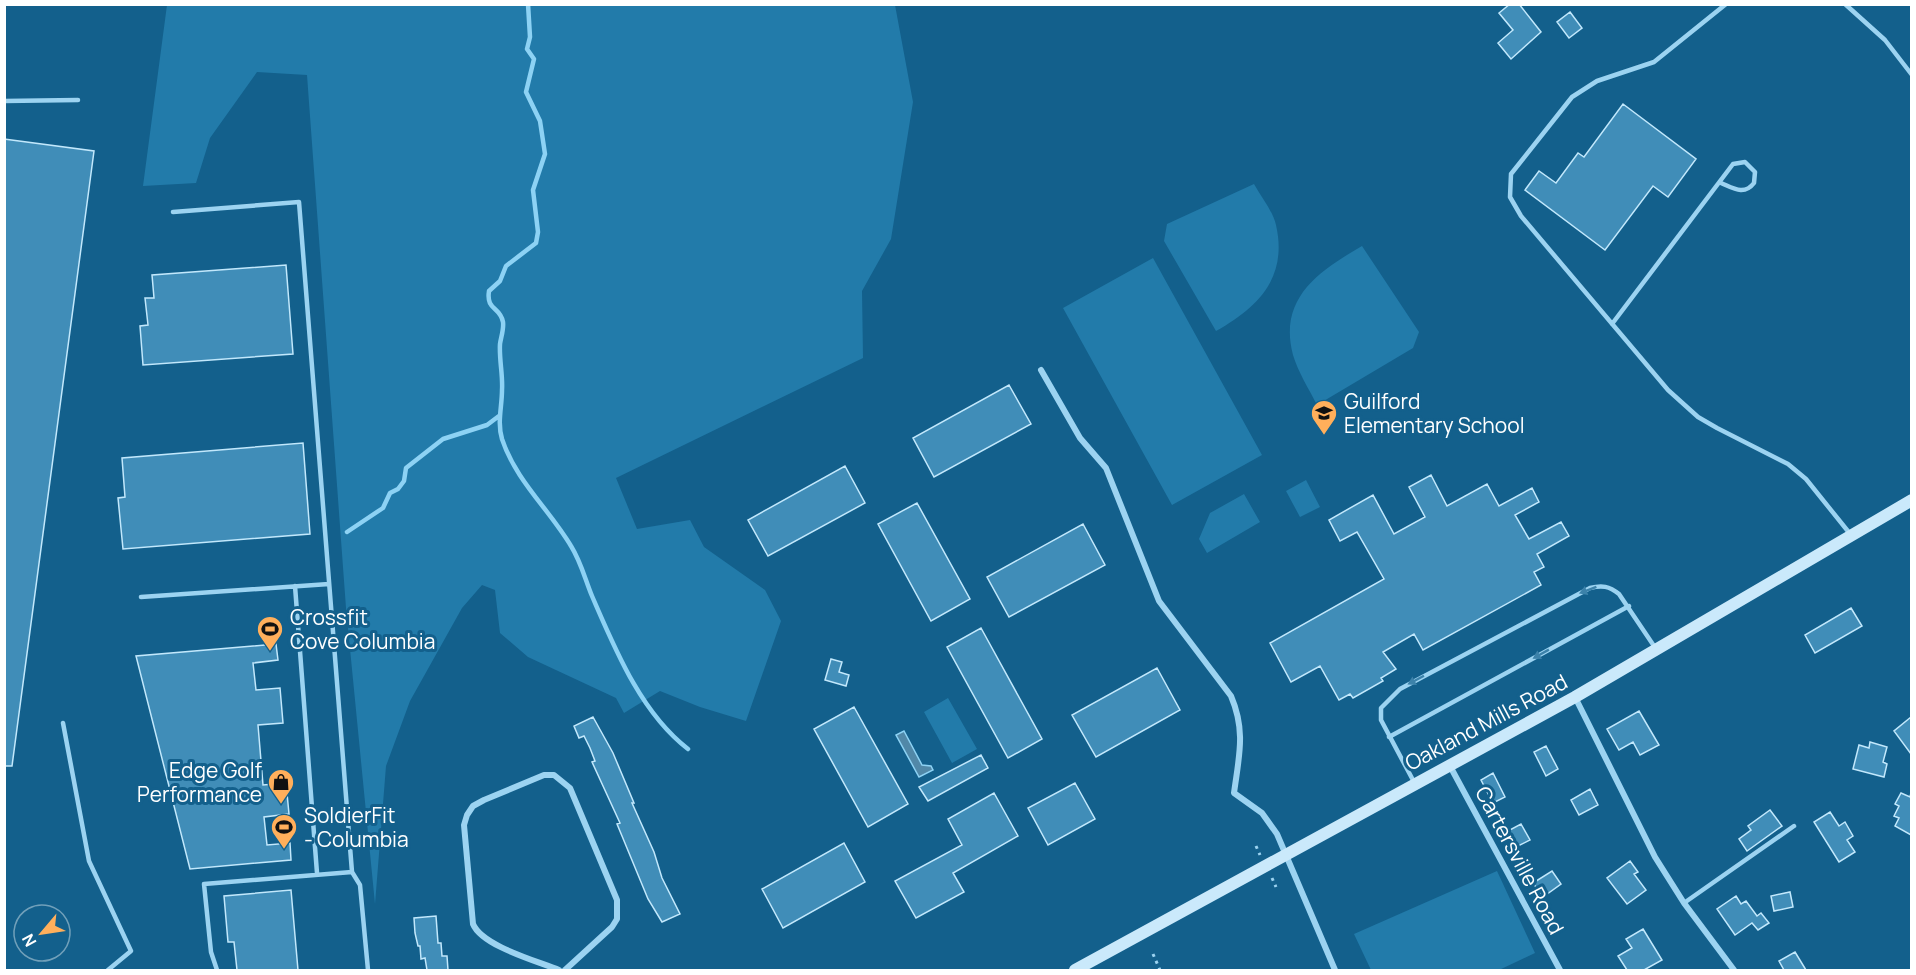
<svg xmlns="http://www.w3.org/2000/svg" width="1916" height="975" viewBox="0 0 1916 975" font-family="Manrope,sans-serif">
  <rect width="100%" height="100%" fill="#13608c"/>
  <path fill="#227baa" d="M167,5H895L913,102L891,239L862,291L863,358L616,478L637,529L690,520L704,547L765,590L781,621L746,721L700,707L660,691L624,713L616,698L528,657L500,633L495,590L482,585L462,608L410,701L386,766L375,904L346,608L307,75L257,72L210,138L196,183L143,186Z
    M1254,184C1261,197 1273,211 1276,225C1288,278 1258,307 1216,331L1164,241L1167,224Z
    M1362,246L1419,332L1413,348L1317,405C1309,389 1298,372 1293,355C1278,298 1319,271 1362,246Z
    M1153,258L1262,455L1172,505L1063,308Z
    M1306,480L1320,507L1300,517L1286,491Z
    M1244,494L1260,522L1207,553L1199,539L1210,513Z
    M948,698L977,749L952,763L924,712Z
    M1497,871L1535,953L1499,970H1371L1354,934Z"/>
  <path fill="#5188a8" stroke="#8dd2f4" stroke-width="1.5" d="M904,731L922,765L931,766L933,770L919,777L896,735Z"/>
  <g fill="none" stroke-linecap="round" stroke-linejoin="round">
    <path stroke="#8dd2f4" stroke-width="4.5" d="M528,4L530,37L527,49L534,59L526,92L540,121L545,154L533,190L538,232L536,243L506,266L500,281L489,291C486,311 500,306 503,322C504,329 501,337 500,344C499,359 503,375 502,390C502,407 497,422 502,439C516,481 549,509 571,546C581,562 585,579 592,596C615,649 641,713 688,749
      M347,532L383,508L390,493L398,489L404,481L406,468L443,439L487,425L499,416"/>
  </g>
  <path fill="#408db8" stroke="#c2e8fc" stroke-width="1.5" d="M1510,4H1519L1541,32L1511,59L1498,43L1513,30L1499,13Z
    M1570,12L1582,28L1569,38L1557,22Z
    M1623,104L1696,159L1668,197L1653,186L1605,250L1525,190L1539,171L1556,183L1578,153L1584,157Z
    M4,139L94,151L12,766H4Z
    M286,265L293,354L143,365L140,326L148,325L145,298H154L152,275Z
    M1009,385L1031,424L934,477L913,438Z
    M303,443L310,534L123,549L118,498L125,497L122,458Z
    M845,466L865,503L768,556L748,520Z
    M1431,475L1447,506L1487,484L1499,506L1532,488L1539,502L1515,515L1529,539L1561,522L1569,536L1537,554L1544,567L1534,572L1541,585L1423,650L1414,634L1383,652L1396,669L1381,678L1383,681L1353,698L1350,694L1339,700L1320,666L1291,682L1270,643L1384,579L1357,532L1340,541L1329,520L1373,495L1394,534L1425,517L1409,487Z
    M917,503L970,599L931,621L878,524Z
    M1083,524L1105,565L1009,617L987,577Z
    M1851,608L1862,626L1815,653L1805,635Z
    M981,628L1042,739L1008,758L947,647Z
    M276,644L278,660L253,663L256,690L280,688L283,723L258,725L263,785L286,783L289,814L264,817L267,845L290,843L291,860L190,869L136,656Z
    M831,659L842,662L839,672L849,675L846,686L825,680Z
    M1157,668L1180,710L1096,757L1072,715Z
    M854,707L908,804L868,827L814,729Z
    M1639,711L1659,745L1640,755L1633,742L1619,750L1607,729Z
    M593,717L613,753L634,803H632L654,852L662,878L680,914L662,922L648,899L622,836L617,824L620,823L592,762L595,761L590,748L584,736L579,738L574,726Z
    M1911,717V754L1894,731Z
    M1870,742L1887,747L1883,762L1887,764L1884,777L1853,769L1859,745L1869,748Z
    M1546,746L1558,769L1546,776L1534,752Z
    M981,755L988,768L928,801L919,787Z
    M1493,773L1505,797L1493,803L1481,780Z
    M1075,783L1095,819L1048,845L1028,808Z
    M1590,789L1598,805L1579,815L1571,800Z
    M994,793L1018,836L953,873L964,892L916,918L895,881L962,845L948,819Z
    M1901,793L1910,797L1911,793V835L1895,826L1899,818L1894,816L1899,806L1895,804Z
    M1770,810L1782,826L1747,851L1739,839L1751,830L1748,826Z
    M1830,812L1839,826L1845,822L1853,836L1847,840L1855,852L1839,862L1814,822Z
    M1521,824L1530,840L1514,848L1506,832Z
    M844,843L865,882L783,928L762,889Z
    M1630,861L1638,872L1634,874L1646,890L1627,904L1607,878Z
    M1552,871L1561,884L1543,897L1533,883Z
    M291,890L298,970H237L234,942H228L224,896Z
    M1790,892L1793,907L1774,911L1771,896Z
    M1736,896L1741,904L1746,901L1757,916L1761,913L1769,923L1758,930L1752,923L1735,935L1717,909Z
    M436,916L438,943H441L442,956H447L448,970H427L425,958L421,959L420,946H418L415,933L414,918Z
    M1643,929L1662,960L1644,970H1627L1618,956L1632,948L1626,939Z
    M1795,952L1806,970H1784L1779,961Z"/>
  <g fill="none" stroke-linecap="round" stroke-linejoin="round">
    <path stroke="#9cd3f1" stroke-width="3" stroke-dasharray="3 4.5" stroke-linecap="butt" d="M1256,846L1260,855
      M1272,878L1276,887
      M1153,954L1160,970"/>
    <path stroke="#9cd3f1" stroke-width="4.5" d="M1726,4L1654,62L1597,81L1572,97L1511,174L1510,197L1521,216L1668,390L1698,417L1717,428L1788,464L1806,479L1851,535
      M1845,4L1885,40L1912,75
      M4,101L78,100
      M173,212L299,202L352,872
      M1612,324L1733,164L1745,162L1755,172L1754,183C1744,196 1733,188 1721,183
      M295,586L317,873
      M141,597L329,584
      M63,723L89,861L131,951L108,970
      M1389,737L1629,606
      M1414,782L1381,720V708L1400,689L1590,588C1602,585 1609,586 1619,594L1656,649
      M1684,903L1794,826
      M217,970L211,952L204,884L352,872L360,885L368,970"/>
    <path stroke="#9cd3f1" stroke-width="6" d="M1041,370L1080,438L1106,468L1159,601L1231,696C1246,731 1239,756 1234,793L1262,813L1277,834L1335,970
      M1575,697L1655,857L1684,903L1734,970
      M1450,766L1560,970
      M559,970C537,961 482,946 473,924L464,825L467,815L473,806L484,800L544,775H554L570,788L617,900V919L612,927L565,970"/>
    <path stroke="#cae9fb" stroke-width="12" d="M1075,970L1575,697L1912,500"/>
  </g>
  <defs><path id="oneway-solid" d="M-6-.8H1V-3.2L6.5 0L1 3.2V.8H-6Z" transform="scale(1.5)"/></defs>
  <g fill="#3c82aa">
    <use href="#oneway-solid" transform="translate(1588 590) rotate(159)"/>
    <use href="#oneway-solid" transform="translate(1541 654) rotate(151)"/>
    <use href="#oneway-solid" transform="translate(1416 680) rotate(152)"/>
  </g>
  <defs>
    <g id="school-pin" transform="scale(1.35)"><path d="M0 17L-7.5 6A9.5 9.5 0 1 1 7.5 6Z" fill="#ffaf5b" stroke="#13608c"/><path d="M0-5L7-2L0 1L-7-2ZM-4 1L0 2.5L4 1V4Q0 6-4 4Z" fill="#111"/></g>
    <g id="stadium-pin" transform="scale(1.35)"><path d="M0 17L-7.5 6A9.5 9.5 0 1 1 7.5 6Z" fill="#ffaf5b" stroke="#13608c"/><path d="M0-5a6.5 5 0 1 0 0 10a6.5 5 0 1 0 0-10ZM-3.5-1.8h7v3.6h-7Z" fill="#111"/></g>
    <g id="shop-pin" transform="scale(1.35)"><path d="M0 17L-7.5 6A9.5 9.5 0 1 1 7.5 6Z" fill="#ffaf5b" stroke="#13608c"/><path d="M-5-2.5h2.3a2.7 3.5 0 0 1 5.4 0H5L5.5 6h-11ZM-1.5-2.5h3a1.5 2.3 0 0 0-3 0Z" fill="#111"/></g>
  </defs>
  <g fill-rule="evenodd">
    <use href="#school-pin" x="1324" y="413"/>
    <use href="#stadium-pin" x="270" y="629"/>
    <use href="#shop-pin" x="281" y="782"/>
    <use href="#stadium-pin" x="284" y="827"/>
  </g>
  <g text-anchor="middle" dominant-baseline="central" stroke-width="6" stroke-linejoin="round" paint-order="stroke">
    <g font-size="21" fill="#fff" stroke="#13608c" text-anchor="start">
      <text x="1344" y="401">Guilford<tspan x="1344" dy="24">Elementary School</tspan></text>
      <text x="290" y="617">Crossfit<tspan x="290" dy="24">Cove Columbia</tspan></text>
      <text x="262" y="770" text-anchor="end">Edge Golf<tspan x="262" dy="24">Performance</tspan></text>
      <text x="304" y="815">SoldierFit<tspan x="304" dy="24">- Columbia</tspan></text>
    </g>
    <g font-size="21" fill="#fff" stroke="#13608c">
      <text transform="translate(1486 722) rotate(-28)">Oakland Mills Road</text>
      <text transform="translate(1520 860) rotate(62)">Cartersville Road</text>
    </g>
  </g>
  <rect width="1916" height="975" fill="none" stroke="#ffffff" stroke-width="12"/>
  <g transform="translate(42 933) rotate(241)"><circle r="28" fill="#13608c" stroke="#71a0ba" stroke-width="1.5"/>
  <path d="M0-4.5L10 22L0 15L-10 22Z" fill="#ffaf5b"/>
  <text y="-9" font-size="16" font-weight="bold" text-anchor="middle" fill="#ffffff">N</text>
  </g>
</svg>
